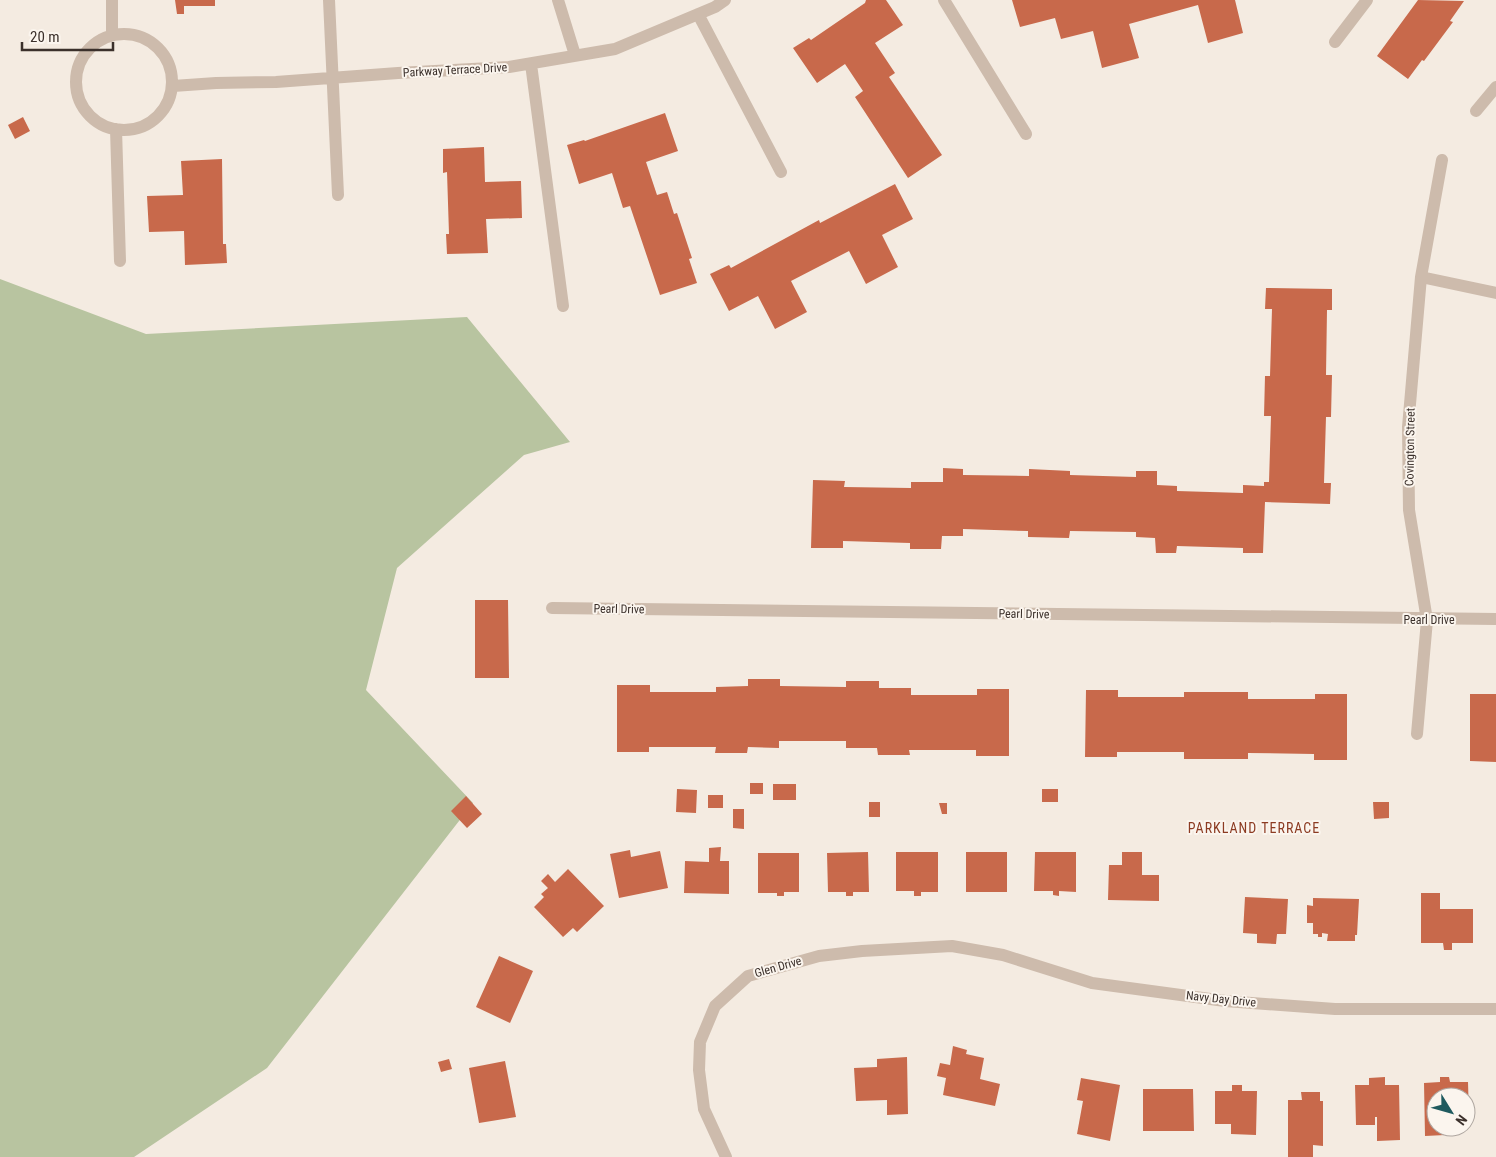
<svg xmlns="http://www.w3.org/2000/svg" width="1496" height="1157" viewBox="0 0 1496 1157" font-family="'Roboto Condensed',sans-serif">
  <rect width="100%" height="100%" fill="#f4ebe1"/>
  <path fill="#b8c4a0" d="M0,279L146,334L467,317L570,442L524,455L397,568L366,690L473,803L267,1068L134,1157H0Z"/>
  <path fill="#c8694b" d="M175,0H215V6H184V14H177Z
    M866,0H886L903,25L875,43L895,73L889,77L942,155L908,178L855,97L863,91L845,64L817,83L793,48L809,38L811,40L865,3Z
    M1012,0H1235L1243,33L1208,43L1198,5L1129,24L1139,58L1102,68L1093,31L1061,39L1055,18L1020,27Z
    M1418,0L1464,1L1450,21L1453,22L1424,61L1422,60L1408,79L1377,56Z
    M665,113L678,151L646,162L657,195L667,192L674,214L677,213L692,258L689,259L697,283L660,295L630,206L623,208L612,173L579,184L567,145L584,140L585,141Z
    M23,117L30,131L15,139L8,125Z
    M484,147L485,182L521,181L522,218L486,219L488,253L447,254L446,234H449L447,172L443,173V149Z
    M222,159L223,244H226L227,263L185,265L184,231L149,232L147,196L183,195L181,161Z
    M895,184L913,219L882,235L898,267L866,284L849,251L791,281L807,312L775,329L758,296L729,311L710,274L729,265L731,268L819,220L820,223Z
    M1266,288L1332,289V310H1327L1326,375H1332L1331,417H1326L1324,483H1331L1330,504L1265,502L1263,553H1243V548L1177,546L1176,553H1156L1155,538L1136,537V532L1070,531L1069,538L1028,537V531L963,529V536H942L941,549H910V543L843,541V548H811L813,480L845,481L844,487L911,488V482H943V468L963,469V475L1029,476V469L1070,471V475L1136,477V471H1157V485L1177,486V491L1243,493V485L1264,486V482H1269L1271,416H1264L1265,376H1270L1272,309H1265Z
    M475,600H508L509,678H475Z
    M748,679H780V686L846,687V681H879V688H911V695H977V689H1009V756H976V750H909L910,755H878L877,748H846V741H779V748L748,747L747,753H715L716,747H649V752H617V685H650V692H716V687L748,686Z
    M1086,690H1118V697H1184V692H1248V699H1315V694H1347V760H1314V754L1248,753V759H1184V752H1117V757H1085Z
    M1470,694H1496V762L1470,761Z
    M750,783H763V794H750Z
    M773,784H796V800H773Z
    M677,789L697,790L696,813L676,812Z
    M1042,789H1058V802H1042Z
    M708,795H723V808H708Z
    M466,796L482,814L467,828L451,811Z
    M869,802H880V817H869Z
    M1373,802H1389V818L1374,819Z
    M939,803H947V814H942Z
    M733,809H744V829L733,828Z
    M721,847L720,861H729V894L684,893L685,861L709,862V848Z
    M630,850L631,857L660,851L668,888L619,898L610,854Z
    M868,852L869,892H853V896H846V892H828L827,853Z
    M896,852H938V892H921V896H914V891H896Z
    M966,852H1007V892H966Z
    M1035,852H1076V892L1059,891V896L1053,895V891H1034Z
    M1122,852H1142V875H1159V901L1108,900L1109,865H1122Z
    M758,853H799V892H784V896H777V893H758Z
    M568,869L604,906L577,932L573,928L563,937L534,907L544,897L541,894L548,888L541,881L548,874L555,882Z
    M1421,893H1440V909H1473V943H1452V950H1444L1443,943H1421Z
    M1245,897L1288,899L1286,934H1277L1276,944L1257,943V934L1243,933Z
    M1313,898L1359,899L1357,935H1355V941H1327L1328,934L1322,933V937H1318V934H1313V923H1307V905L1313,906Z
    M499,956L533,971L510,1023L476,1007Z
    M953,1046L967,1050L966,1054L984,1058L980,1079L1000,1084L995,1106L943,1095L946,1078L937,1076L940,1063L950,1065Z
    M907,1057L908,1114L887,1115V1100L856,1101L854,1068L877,1067V1059Z
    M449,1059L452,1069L441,1072L438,1062Z
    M505,1061L516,1117L479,1123L469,1068Z
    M1385,1077V1085H1399L1400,1140L1377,1141V1117H1375V1125H1356L1355,1085H1369V1078Z
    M1440,1077H1449L1450,1082H1468L1469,1117H1466V1097H1436V1127H1444L1445,1135L1425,1136L1424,1083L1440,1082Z
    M1081,1078L1120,1085L1110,1141L1077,1134L1083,1101L1077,1100Z
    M1232,1085H1242V1091H1257L1256,1135L1231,1134V1124H1215V1091H1232Z
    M1143,1089H1193L1194,1131H1143Z
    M1301,1092H1320V1101H1323V1146L1313,1145V1157H1288V1100H1302Z"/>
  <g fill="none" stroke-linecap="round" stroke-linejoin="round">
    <path stroke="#cdbbac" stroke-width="12" d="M112,0V34
      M329,0L338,195
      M558,0L575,55
      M944,0L1026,134
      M698,14L781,172
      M76 82a48 48 0 1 1 96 0a48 48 0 1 1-96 0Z
      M1335,42L1367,0
      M531,64L563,306
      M173,86L216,83L276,82L398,73L509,67L615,49L715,7L725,0
      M1476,111L1496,87
      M116,129L120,261
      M1421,277L1496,293
      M552,608L1496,619
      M1417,734L1427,620L1409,510L1408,427L1421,277L1442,160
      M726,1157L704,1109L699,1070L700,1042L715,1006L748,976L819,956L862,951L952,946L1003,955L1092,983L1225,1001L1335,1009H1496"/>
  </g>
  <g text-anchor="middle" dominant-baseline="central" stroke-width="4" stroke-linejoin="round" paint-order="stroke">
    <g font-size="12" fill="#3b302b" stroke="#fbf5ee">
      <text transform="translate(455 70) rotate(-3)">Parkway Terrace Drive</text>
      <text transform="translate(1410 447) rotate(-89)">Covington Street</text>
      <text transform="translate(619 609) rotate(1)">Pearl Drive</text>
      <text transform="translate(1024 614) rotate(1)">Pearl Drive</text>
      <text x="1429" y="620">Pearl Drive</text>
      <text transform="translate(778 967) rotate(-16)">Glen Drive</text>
      <text transform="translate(1221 999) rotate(6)">Navy Day Drive</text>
    </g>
    <g font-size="14" letter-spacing="1" fill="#8c3b22" stroke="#fbf5ee">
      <text x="1254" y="828">PARKLAND TERRACE</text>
    </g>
  </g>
  <g transform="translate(1451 1112) rotate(127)"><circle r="24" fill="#fbf5ee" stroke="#aea6a0"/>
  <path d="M0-4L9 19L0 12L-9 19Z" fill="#1f5a5e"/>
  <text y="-8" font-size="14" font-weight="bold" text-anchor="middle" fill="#3b302b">N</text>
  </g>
  <path d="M22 42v8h91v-8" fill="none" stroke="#3b302b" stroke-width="2.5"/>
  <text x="30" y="42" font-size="15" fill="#3b302b" stroke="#fbf5ee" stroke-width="4" paint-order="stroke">20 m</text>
</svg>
